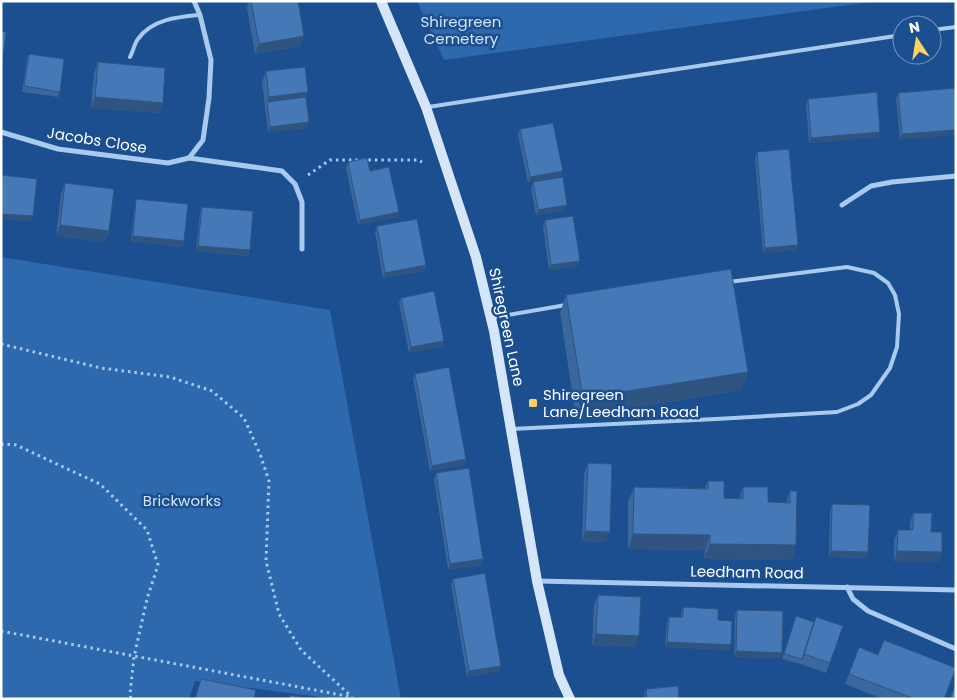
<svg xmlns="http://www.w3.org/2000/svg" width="957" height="700" viewBox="0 0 957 700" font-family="Poppins,sans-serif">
  <rect width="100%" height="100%" fill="#1b4f8f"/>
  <path fill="#2e69ad" d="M417,1H878L444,60Z
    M1,257L330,310L401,699H336L195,681L189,699H1Z"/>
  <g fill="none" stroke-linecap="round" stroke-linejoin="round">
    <path stroke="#a9c9ee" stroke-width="3" stroke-dasharray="2.5 4" stroke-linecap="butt" d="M308,175L330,160H418L422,162
      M1,344L101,368L170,377L212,391L244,418L260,454L269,481L266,561L279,614L301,650L352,697
      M1,444L16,445L100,484L147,530L158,565L147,599L134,657L130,694L131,699
      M1,631L352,697"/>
    <path stroke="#a9c9ee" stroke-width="4" d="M932,30L956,27
      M130,57C133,52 134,44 138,39C152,19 178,17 200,15
      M428,107L902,35
      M491,318L566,305
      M511,429L716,419L837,412L858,404L871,395L890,368L897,347L899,314L895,295L888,283L874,273L847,267L729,282"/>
    <path stroke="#a9c9ee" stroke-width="5" d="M1,132L58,149L168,163L189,158L282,171L295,184L302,202V249
      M189,158L203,140L209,98L211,60L200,15L194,1
      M842,205L871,186L892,182L956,176
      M537,581L956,590
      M847,587L853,599L868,611L956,649"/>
    <path stroke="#d6e6fa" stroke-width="10" d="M381,1L426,107L476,257L494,331L537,581L559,675L570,699"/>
  </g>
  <path fill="#3a679d" d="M249,1H298L304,36L300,46L255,54L247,8Z
    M29,54L60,92L58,97L22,92L27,59Z
    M98,62L159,113L91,108L94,73Z
    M266,71L306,97L307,128L268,132L262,82Z
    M956,88L900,140L896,99L898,93Z
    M808,99L880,132L878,137L809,143L806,104Z
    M520,129L563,171L561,176L528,183L518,135Z
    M757,152L798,245L796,250L763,253L755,158Z
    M348,162L370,171L399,212L397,217L358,225L346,168Z
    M533,182L565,210L536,215L531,188Z
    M65,183L109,231L105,242L56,236L61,194Z
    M136,199L184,241L182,247L131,241L135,204Z
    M202,207L248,256L196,251L200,212Z
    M545,220L578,266L549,270L543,226Z
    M377,226L426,265L424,271L383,278L375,232Z
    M566,295L741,390L576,417L560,313Z
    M401,298L444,341L442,346L409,353L399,303Z
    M415,374L466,459L464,465L430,471L413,379Z
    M588,463L606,542L582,541L584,474Z
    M436,473L481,565L448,569L434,479Z
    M708,481L724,498L739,499L743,487L768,502L786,503L790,491L796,545L791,560L704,559L705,550L628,549V502L634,487L705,488Z
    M832,504L867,558L829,557L830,510Z
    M913,513L931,532L942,552L938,562H894V540L898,530H910V523Z
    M453,579L501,666L499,671L467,677L451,584Z
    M598,595L635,647L592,645L594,605Z
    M683,607L718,620L731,645L729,650L665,647L667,622L669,617H681V613Z
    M737,610L780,658L734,657L735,615Z
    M796,616L814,622L843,626L826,673L800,664L782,659Z
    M859,647L878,655L944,699H883L845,684Z
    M646,689L679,699H645L644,695Z"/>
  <path fill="#305480" d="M304,36L300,46L255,54L259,44Z
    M308,92L304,103L267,102L269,97Z
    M95,97L163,103L159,113L91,108Z
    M309,122L307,128L268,132L270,127Z
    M956,130V135L900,140L902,134Z
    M880,132L878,137L809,143L811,138Z
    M563,171L561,176L528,183L530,177Z
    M567,205L565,210L536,215L538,210Z
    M399,212L397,217L358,225L360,220Z
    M1,214L33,216L31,222L1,219Z
    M60,225L109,231L105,242L56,236Z
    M133,236L184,241L182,247L131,241Z
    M798,245L796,250L763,253L765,248Z
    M198,246L250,250L248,256L196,251Z
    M580,261L578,266L549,270L551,265Z
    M426,265L424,271L383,278L385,273Z
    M444,341L442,346L409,353L411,347Z
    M748,372L741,390L576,417L583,398Z
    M466,459L464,465L430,471L432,466Z
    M585,531L610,532L606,542L582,541Z
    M633,534L710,535L705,550L628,549Z
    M710,544L796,545L791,560L704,559Z
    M831,551L868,552L867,558L829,557Z
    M897,551L942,552L938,562H894Z
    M483,559L481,565L448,569L450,564Z
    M596,634L639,636L635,647L592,645Z
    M667,642L731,645L729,650L665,647Z
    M736,651L782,653L780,658L734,657Z
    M501,666L499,671L467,677L469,671Z"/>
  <path fill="#4478b7" stroke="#305480" d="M251,1H298L304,36L259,44Z
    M1,31L6,32L2,67H1Z
    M29,54L64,59L60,92L24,86Z
    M98,62L165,68L163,103L95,97Z
    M305,67L308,92L269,97L266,71Z
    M956,88V130L902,134L898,93Z
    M877,92L880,132L811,138L808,99Z
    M306,97L309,122L270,127L267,102Z
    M553,123L563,171L530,177L520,129Z
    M789,149L798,245L765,248L757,152Z
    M367,158L370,171L389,167L399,212L360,220L348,162Z
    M1,175L37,179L33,216L1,214Z
    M563,177L567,205L538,210L533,182Z
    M65,183L114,189L109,231L60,225Z
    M136,199L188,204L184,241L133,236Z
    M202,207L253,211L250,250L198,246Z
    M573,216L580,261L551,265L545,220Z
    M417,219L426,265L385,273L377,226Z
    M731,269L748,372L583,398L566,295Z
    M434,291L444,341L411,347L401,298Z
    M449,367L466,459L432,466L415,374Z
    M588,463L612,464L610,532L585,531Z
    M469,468L483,559L450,564L436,473Z
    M708,481H724V498L743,499V487H768V502L790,503V491H797L796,545L710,544V535L633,534L634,487L708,489Z
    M832,504L870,505L868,552L831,551Z
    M913,513H932L931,532H942V552L897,551L898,530H913Z
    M485,573L501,666L469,671L453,579Z
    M598,595L641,597L639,636L596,634Z
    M683,607L718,609V620L732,621L731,645L667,642L669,617H683Z
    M737,610L783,611L782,653L736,651Z
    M796,616L814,622L802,659L784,654Z
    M816,617L843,626L830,663L804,654Z
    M884,640L956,668L944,699H915L849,674L859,647L878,655Z
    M201,679L256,690L254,699H195Z
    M956,683V699H950Z
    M678,686L679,699H647L646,689Z
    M290,695L311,699H289Z"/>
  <rect fill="#ffd166" stroke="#1b4f8f" stroke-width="2" x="528" y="398" width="10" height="10" rx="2.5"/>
  <g text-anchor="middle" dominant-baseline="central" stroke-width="5" stroke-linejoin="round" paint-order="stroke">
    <g font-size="15" fill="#cfe3fa" stroke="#1b4f8f">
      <text x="461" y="21">Shiregreen<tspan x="461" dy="17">Cemetery</tspan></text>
      <text x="182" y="500">Brickworks</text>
    </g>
    <g font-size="15" fill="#fff" stroke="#1b4f8f">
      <text transform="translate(97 140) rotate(9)">Jacobs Close</text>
      <text transform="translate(507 327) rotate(78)">Shiregreen Lane</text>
      <text transform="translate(747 572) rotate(1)">Leedham Road</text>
    </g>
    <g font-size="15" fill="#fff" stroke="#1b4f8f" text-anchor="start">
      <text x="543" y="394">Shiregreen<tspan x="543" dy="17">Lane/Leedham Road</tspan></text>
    </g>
  </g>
  <rect width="957" height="700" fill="none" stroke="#ffffff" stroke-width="5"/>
  <g transform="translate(917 40) rotate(348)"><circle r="24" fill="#1b4f8f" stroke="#7695bc"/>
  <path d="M0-4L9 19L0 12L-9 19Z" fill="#ffd166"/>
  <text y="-8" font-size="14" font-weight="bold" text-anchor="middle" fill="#ffffff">N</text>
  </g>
</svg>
